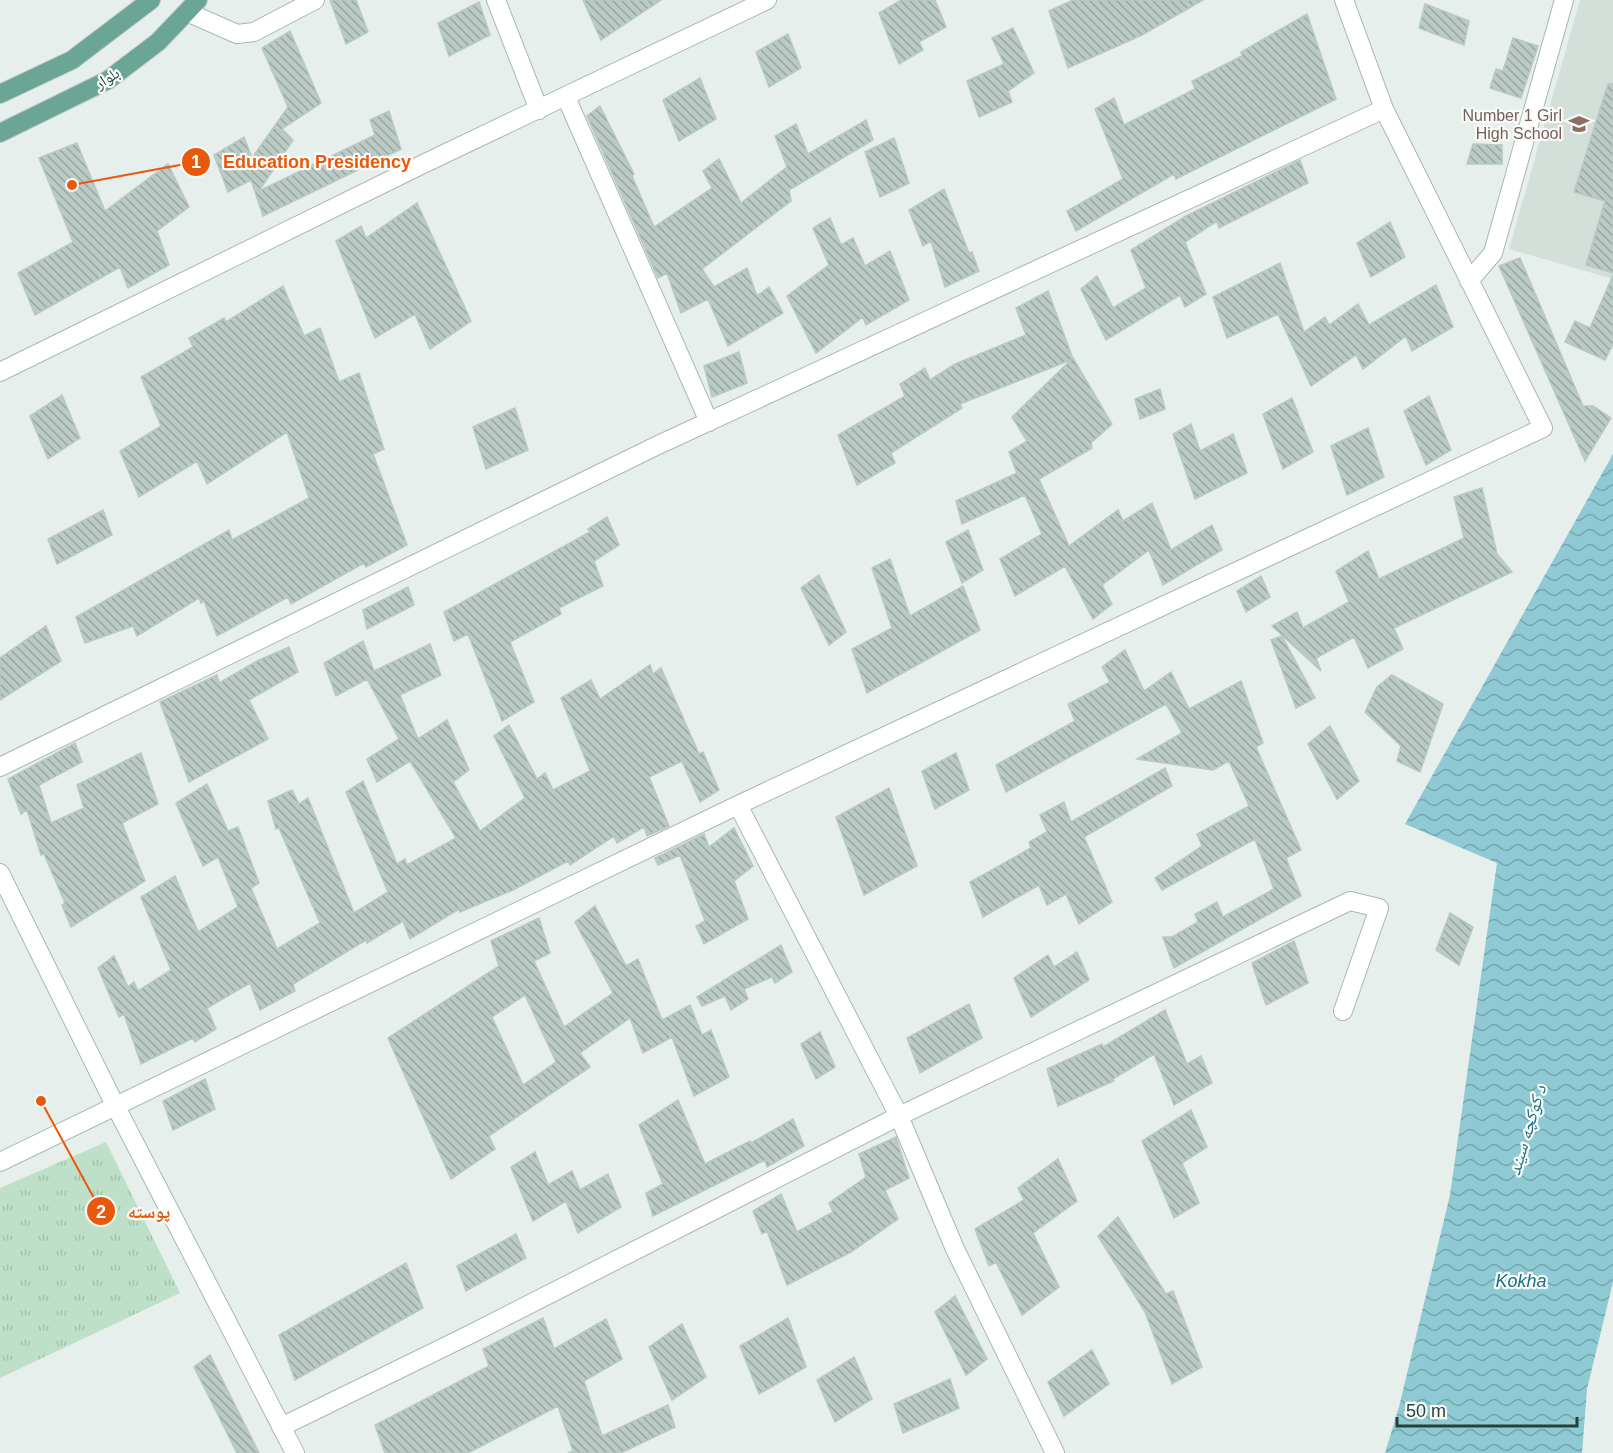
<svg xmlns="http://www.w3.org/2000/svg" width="1613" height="1453" viewBox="0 0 1613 1453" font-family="Helvetica,'Noto Naskh Arabic',sans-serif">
  <defs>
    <pattern id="park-tufts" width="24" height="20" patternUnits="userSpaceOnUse" patternTransform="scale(1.5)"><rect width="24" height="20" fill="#bfe0c8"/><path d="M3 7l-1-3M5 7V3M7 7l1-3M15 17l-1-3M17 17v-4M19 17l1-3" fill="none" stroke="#a4c1ad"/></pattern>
    <pattern id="water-waves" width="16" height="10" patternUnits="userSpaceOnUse" patternTransform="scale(1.5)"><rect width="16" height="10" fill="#8ec9d4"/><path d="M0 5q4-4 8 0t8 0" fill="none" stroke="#74a5ad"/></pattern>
    <pattern id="building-back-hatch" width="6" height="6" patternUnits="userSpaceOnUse" patternTransform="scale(1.5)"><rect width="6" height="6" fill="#bbcac4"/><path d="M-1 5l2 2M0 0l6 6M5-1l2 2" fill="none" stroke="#98a6a0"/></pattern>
  </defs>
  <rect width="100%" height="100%" fill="#e6efeb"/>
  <path fill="#d4dfda" d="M1580,0H1613V279L1509,249Z"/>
  <path fill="url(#park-tufts)" d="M106,1142L180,1293L0,1378V1188Z"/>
  <path fill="url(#water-waves)" d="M1613,454V1282L1587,1389L1582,1453H1385L1399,1407L1450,1195L1497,863L1405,824Z"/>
  <path fill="url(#building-back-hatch)" stroke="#b8c9c2" stroke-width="1.5" fill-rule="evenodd" d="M330,0H356L368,32L346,44Z
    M583,0H661L601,40Z
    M901,0H935L946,27L919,42L923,50L899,64L879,13Z
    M1073,0H1203L1142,35L1068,68L1049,11Z
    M479,2L490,35L449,56L438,23Z
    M1425,4L1469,21L1464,45L1419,28Z
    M1307,14L1336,99L1176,179L1174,174L1076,231L1067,211L1123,179L1095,109L1114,98L1124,125L1195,89L1192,81L1242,56L1241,52Z
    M1013,28L1034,73L1008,91L1012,102L979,117L967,81L1004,64L992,38Z
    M290,31L321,103L282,129L293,140L259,191L375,135L370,120L389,111L401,149L263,216L251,180L228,192L214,155L244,137L252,158L288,107L262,48Z
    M788,34L801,68L769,87L756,52Z
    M1513,38L1538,46L1521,98L1490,88L1496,69L1503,71Z
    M700,78L716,119L679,141L663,100Z
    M1608,84H1613V273L1586,265L1605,201L1574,192Z
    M600,106L634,174L632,176L654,227L712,188L703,171L719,159L741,203L787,167L775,136L796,124L808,154L866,120L873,140L789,190L791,201L702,269L714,287L747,268L757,296L769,287L783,313L728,346L708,299L681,313L667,273L658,278L587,116Z
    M894,138L909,183L880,197L865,152Z
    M77,143L105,211L168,164L189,207L157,231L169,265L128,288L120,267L35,315L18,273L73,242L39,158Z
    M1473,144L1502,145V164H1467Z
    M1300,160L1308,183L1219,228L1217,221L1185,242L1206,294L1185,307L1180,295L1106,340L1081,289L1097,276L1113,308L1146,288L1131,250L1186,216Z
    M944,189L969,253L972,252L979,271L945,287L931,241L923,246L909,210Z
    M417,203L471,321L430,349L415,314L375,338L336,241L361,226L366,238Z
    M830,218L841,245L853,238L865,266L890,251L909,300L866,325L863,317L816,353L787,296L829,265L813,228Z
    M1390,222L1405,257L1371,277L1357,243Z
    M1520,258L1583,406H1593L1611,418L1585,461L1499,266Z
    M1280,263L1304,332L1325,317L1329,325L1358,304L1369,325L1436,285L1453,327L1412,351L1406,336L1363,369L1356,355L1311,386L1278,314L1227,338L1213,297Z
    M1613,275V344L1605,360L1565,342L1575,321L1590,328Z
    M283,286L304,336L320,328L339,382L359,373L384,449L373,454L407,545L366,567L364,563L291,604L288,597L217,636L204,601L201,603L199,598L137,636L133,626L85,643L76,617L229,530L232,540L309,498L287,432L207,484L197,461L139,497L120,451L161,426L141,377L193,347L189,338L224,318L226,322Z
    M1048,291L1073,359L960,404L962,408L891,453L895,463L857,485L838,435L905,396L900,384L925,368L930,380L955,364L1026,335L1016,308Z
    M739,352L747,383L712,397L704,366Z
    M1073,358L1112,424L1091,443L1092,448L1039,479L1069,546L1118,510L1123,521L1152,503L1171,550L1212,525L1222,550L1163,585L1149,550L1102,585L1112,604L1093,619L1065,566L1015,596L1000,559L1042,534L1025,495L962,524L956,501L1017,473L1009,452L1027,441L1012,417Z
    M1160,389L1165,409L1140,419L1135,399Z
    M62,395L80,438L48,459L30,416Z
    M1429,396L1451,450L1426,465L1404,411Z
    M1292,398L1313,452L1283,469L1263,414Z
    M515,408L528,450L486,469L473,427Z
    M1191,424L1200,451L1233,434L1247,473L1195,499L1173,434Z
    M1368,428L1384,477L1347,495L1331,446Z
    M1482,488L1497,554L1512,572L1394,628L1403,649L1368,668L1354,637L1316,658L1321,671L1272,626L1297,612L1303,628L1349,602L1336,571L1368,551L1379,579L1464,538L1454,497Z
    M103,510L112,535L57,564L48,539Z
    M607,517L619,545L594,561L603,586L559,608L561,614L510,642L534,702L502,721L468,634L454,641L444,612L590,532L588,529Z
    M968,530L983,570L962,583L946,542Z
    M890,559L910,616L963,586L980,630L867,693L852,649L892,628L872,568Z
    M819,575L846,632L829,645L801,588Z
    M1261,576L1270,597L1246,612L1237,591Z
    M408,587L414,605L367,629L363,610Z
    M46,626L61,661L0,700V658Z
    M1282,636L1315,698L1296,708L1271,640Z
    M363,641L374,671L430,644L441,675L400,695L418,739L447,720L469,770L453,782L480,831L525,798L494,736L509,725L537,779L545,773L553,790L590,771L561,698L591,680L600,699L650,665L653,674L661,668L699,754L703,752L719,790L700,802L682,761L649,777L669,826L647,836L644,827L617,843L614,836L570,865L568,861L513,890L460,912L459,909L410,939L403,921L367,943L366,940L293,984L295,991L260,1010L250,983L207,1008L216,1029L195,1042L193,1038L141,1064L124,1014L119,1017L98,968L114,956L128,987L134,982L138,991L171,970L141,897L175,876L198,932L238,907L218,857L203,866L176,803L207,784L228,831L238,827L259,883L251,888L277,949L320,923L279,828L276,829L268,801L292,790L299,804L308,798L354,913L388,892L346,792L363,781L397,864L405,859L407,865L456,838L410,761L377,782L367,759L399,739L367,679L336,696L324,663Z
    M289,647L298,672L249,700L268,739L189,782L160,702L217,675L219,683L257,661Z
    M1125,650L1144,691L1171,672L1189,709L1241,681L1263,743L1256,747L1301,850L1286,858L1301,896L1174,968L1163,937H1172L1198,922L1195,914L1217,902L1223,917L1274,889L1255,839L1162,890L1155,878L1202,846L1197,834L1249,806L1229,761L1213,770L1137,759L1182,733L1166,704L1006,792L996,765L1075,721L1068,704L1110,682L1102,667Z
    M1392,675L1443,704L1420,772L1397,761L1401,746L1365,712L1377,687Z
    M1330,726L1359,781L1337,799L1308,744Z
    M75,743L82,762L39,785L51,823L84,808L77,785L141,753L158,804L122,823L145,881L71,927L62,905L65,903L44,854L41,855L27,810L21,814L8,779Z
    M956,753L969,790L935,809L922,771Z
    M1165,768L1172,786L1084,837L1112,902L1079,924L1066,894L1047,905L1039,885L983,917L970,882L1031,848L1029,842L1047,832L1040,815L1064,802L1071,822Z
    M889,788L917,866L864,895L836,817Z
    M734,828L753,866L734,881L748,919L704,944L696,926L705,921L680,855L658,865L655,858L704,834L709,847Z
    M595,906L626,966L638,959L662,1020L690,1005L702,1035L711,1030L729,1077L694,1096L672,1037L643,1053L630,1018L580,1053L590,1067L489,1136L495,1149L451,1179L388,1038L499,966L491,941L539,918L550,953L534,961L564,1027L613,993L575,922ZM525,995L556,1062L523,1085L492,1017Z
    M1450,913L1473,927L1459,965L1436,950Z
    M1294,941L1308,983L1266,1005L1252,963Z
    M781,945L792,972L775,983L772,977L744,989L748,999L731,1010L725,996L702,1006L697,997Z
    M1077,952L1089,980L1031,1017L1014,978L1048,955L1054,967Z
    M969,1004L982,1038L920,1073L907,1038Z
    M1165,1010L1187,1064L1201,1056L1212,1083L1174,1105L1154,1054L1113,1079L1114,1081L1058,1106L1047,1069L1102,1044L1103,1047Z
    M820,1032L835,1067L816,1079L801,1044Z
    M205,1079L215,1109L173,1130L163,1101Z
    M678,1100L705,1164L750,1141L751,1143L793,1119L804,1146L767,1167L765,1160L653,1216L646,1193L663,1184L639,1125Z
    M1191,1110L1207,1147L1182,1163L1199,1203L1174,1218L1142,1141Z
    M896,1137L909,1178L885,1190L898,1219L851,1252L787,1285L767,1231L762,1234L753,1211L781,1194L797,1232L833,1212L829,1203L866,1177L859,1154Z
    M535,1152L548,1185L572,1171L580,1190L608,1174L621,1207L578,1233L566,1201L533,1221L511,1167Z
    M1058,1159L1077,1201L1033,1233L1059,1287L1022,1315L996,1262L989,1266L975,1229L1024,1200L1018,1188Z
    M1118,1217L1166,1294L1173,1291L1202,1367L1172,1384L1145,1312L1098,1236Z
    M516,1234L526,1258L466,1291L457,1266Z
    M406,1263L423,1308L295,1380L279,1335Z
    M955,1296L987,1359L966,1375L935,1312Z
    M543,1318L554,1349L606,1319L622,1359L584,1381L602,1436L668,1405L675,1427L621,1453H568L573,1451L558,1406L468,1453H385L375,1425L489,1366L483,1349Z
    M788,1318L806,1367L759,1394L740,1346Z
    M682,1324L706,1377L672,1400L649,1347Z
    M1092,1350L1109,1384L1064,1416L1048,1382Z
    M210,1355L259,1453H237L194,1367Z
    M854,1357L872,1399L835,1422L817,1380Z
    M950,1379L959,1408L903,1433L894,1404Z"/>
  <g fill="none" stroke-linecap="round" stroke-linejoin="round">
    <g stroke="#a8b8b2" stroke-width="20">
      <path id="minor" d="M496,0L539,110
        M187,12L237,34L254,32L315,0
        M566,97L709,422
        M1469,281L1493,253L1564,0
        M0,372L419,166L767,0
        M0,767L656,446L1384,109
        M738,805L899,1116L955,1249L1055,1453
        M0,873L115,1105L295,1453
        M0,1162L738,805L1543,428L1384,109L1344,0
        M281,1427L471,1334L899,1116L1350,901L1379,908L1343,1011"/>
    </g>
    <g stroke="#c2cac8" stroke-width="20">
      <path id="primary" d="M0,94L72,60L151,0
        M0,133L108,80L158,42L198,0"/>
    </g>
    <use href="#minor" stroke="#fff" stroke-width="18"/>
    <use href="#primary" stroke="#6aa596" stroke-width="18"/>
  </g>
  <defs>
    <g id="school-bare" transform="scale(1.62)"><path d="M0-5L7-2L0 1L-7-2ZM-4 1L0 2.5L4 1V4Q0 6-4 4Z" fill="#8d6e63" stroke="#f7fbf9" stroke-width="2.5" paint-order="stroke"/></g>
  </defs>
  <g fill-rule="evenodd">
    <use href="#school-bare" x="1579" y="124"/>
  </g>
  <g text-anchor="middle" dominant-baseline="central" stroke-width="4.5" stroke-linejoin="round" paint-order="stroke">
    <g font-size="16" fill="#24423a" stroke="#f7fbf9">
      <text transform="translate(107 78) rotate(-32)">بلوار</text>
    </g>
    <g font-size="16" fill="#785e54" stroke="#f7fbf9" text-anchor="end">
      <text x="1562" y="115">Number 1 Girl<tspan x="1562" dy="18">High School</tspan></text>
    </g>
    <g font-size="18" font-style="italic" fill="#1c6f80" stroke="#f7fbf9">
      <text transform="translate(1527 1130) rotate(-73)">د کوکچه سیند</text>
      <text x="1521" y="1281">Kokha</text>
    </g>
  </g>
  <path fill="none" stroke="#e8590c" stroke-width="2" d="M72 185L196 162M41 1101L101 1211"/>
  <g fill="#e8590c" stroke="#f7fbf9" stroke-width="2">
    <circle cx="72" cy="185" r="6"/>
    <circle cx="41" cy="1101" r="6"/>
    <circle cx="196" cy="162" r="15"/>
    <circle cx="101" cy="1211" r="15"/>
  </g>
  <g font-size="18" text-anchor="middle" font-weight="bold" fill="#fff">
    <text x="196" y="168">1</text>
    <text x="101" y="1218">2</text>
  </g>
  <g font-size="18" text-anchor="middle" font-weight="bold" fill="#e8590c" stroke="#f7fbf9" stroke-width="4.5" stroke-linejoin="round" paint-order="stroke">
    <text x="317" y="168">Education Presidency</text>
    <text x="149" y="1218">پوسته</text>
  </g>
  <path d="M1397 1417v9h180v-9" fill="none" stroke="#24423a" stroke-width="3"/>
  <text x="1406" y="1417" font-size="18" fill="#24423a" stroke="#f7fbf9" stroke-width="4.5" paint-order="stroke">50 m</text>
</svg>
